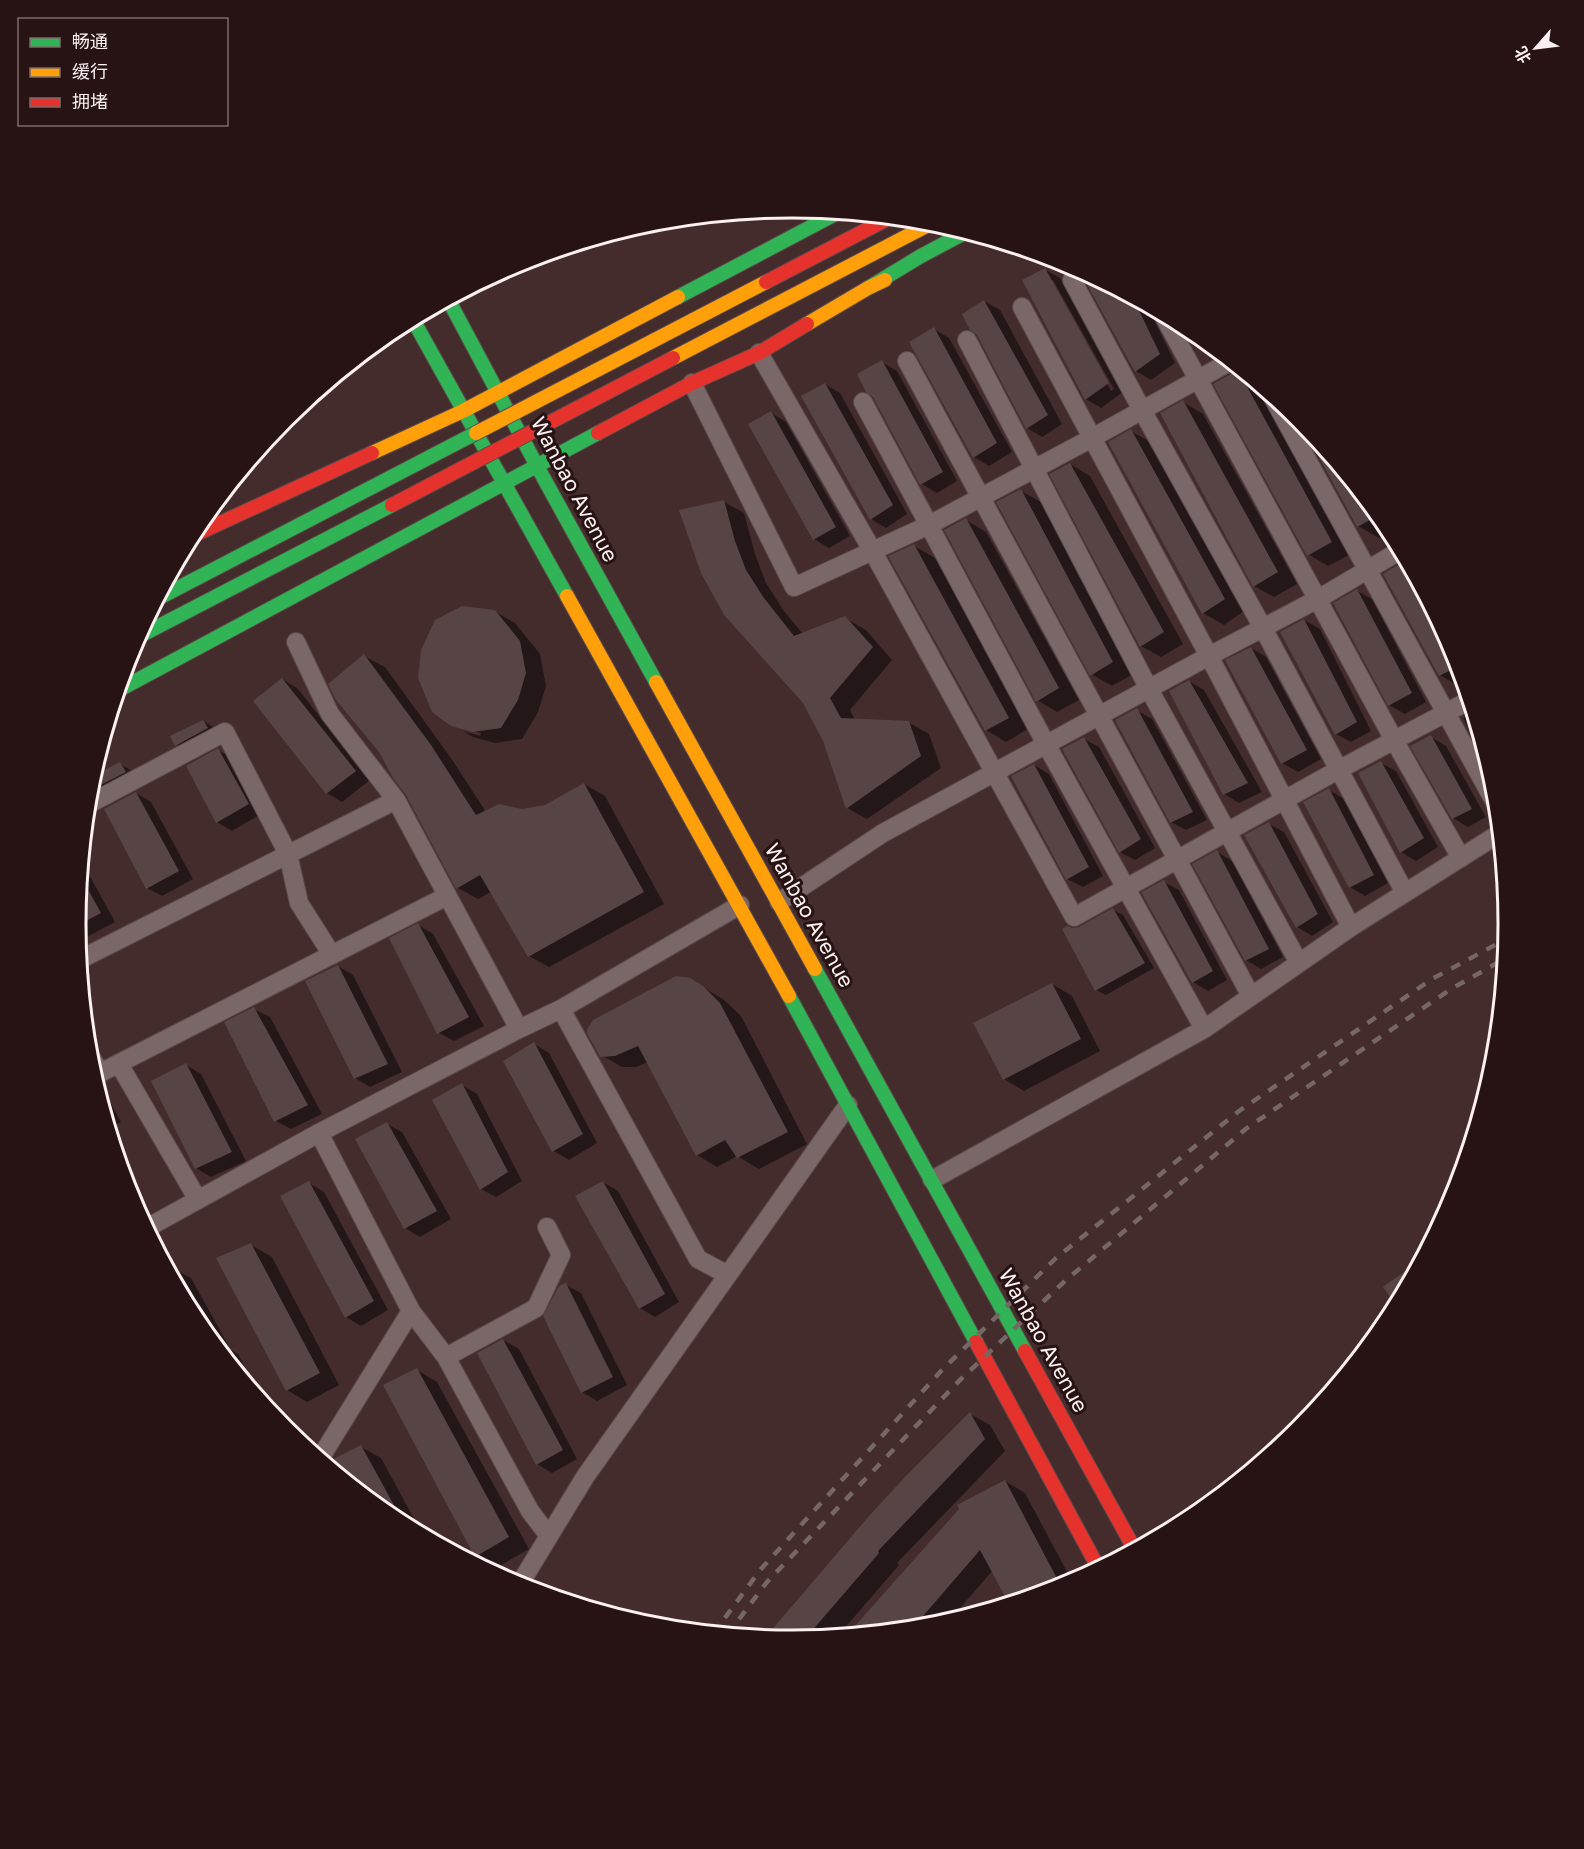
<svg xmlns="http://www.w3.org/2000/svg" width="1584" height="1849" viewBox="0 0 1584 1849" font-family="'Golos Text','Noto Sans SC',sans-serif">
  <rect width="100%" height="100%" fill="#442c2d"/>
  <path fill="#0007" fill-rule="evenodd" d="M1044,269L1060,278L1123,392L1101,408L1086,399ZM1050,280H1053L1114,389L1111,391Z
    M1080,270L1147,305L1175,363L1151,380L1136,371Z
    M984,301L1000,310L1062,424L1042,437L1027,428L978,334Z
    M1182,324L1191,329L1211,345L1206,348L1191,339Z
    M934,329L949,338L1012,452L989,466L974,457Z
    M882,362L897,371L957,481L937,493L922,484L874,396Z
    M1238,371L1259,385L1351,554L1328,566L1308,554Z
    M825,384L840,393L907,514L886,528L871,519L803,397Z
    M1183,402L1203,414L1297,584L1274,597L1254,586Z
    M771,413L786,422L850,536L829,548L814,539Z
    M1300,419L1388,526L1391,531L1379,538L1358,526Z
    M1131,431L1152,443L1244,611L1224,625L1203,613Z
    M1070,464L1090,476L1183,644L1161,657L1141,646Z
    M1021,491L1041,502L1133,674L1112,686L1091,674Z
    M724,502L744,513L755,554L766,583L784,611L803,634L845,618L866,630L892,660L850,710L855,720L908,722L929,734L941,768L867,819L847,808L825,741L804,703L725,614Z
    M966,520L986,532L1079,700L1057,712L1037,700Z
    M914,546L935,558L1028,729L1006,742L986,730Z
    M1357,591L1372,599L1426,702L1405,714L1389,705Z
    M494,611L515,623L540,654L546,686L538,712L522,739L495,743L473,737L463,731L480,736L481,733L453,725Z
    M1304,620L1320,629L1371,731L1351,742L1336,734Z
    M1251,648L1266,657L1321,759L1298,772L1282,763Z
    M1455,650L1463,680L1455,684L1440,675Z
    M364,656L385,667L451,758L486,812L522,811L545,806L584,784L605,796L664,904L549,967L529,956L491,892L478,899L458,888Z
    M282,679L297,688L370,780L342,802L327,793Z
    M1189,681L1204,690L1262,792L1239,803L1224,794Z
    M1136,710L1152,719L1207,820L1186,830L1171,822Z
    M1473,712L1489,766L1463,718Z
    M203,721L218,730L192,753L176,744Z
    M1431,737L1446,746L1486,817L1468,827L1453,818Z
    M1084,739L1099,747L1155,848L1135,860L1120,852Z
    M218,750L234,759L263,813L232,831L217,822Z
    M1381,763L1396,771L1438,847L1416,861L1401,852L1360,773Z
    M120,764L136,773L109,797L94,788Z
    M1034,765L1049,774L1103,876L1083,887L1067,879Z
    M1329,790L1344,799L1388,883L1365,896L1350,887Z
    M136,793L151,802L193,879L162,896L147,888Z
    M1269,824L1284,832L1333,922L1312,936L1297,927Z
    M1217,852L1232,861L1283,957L1261,969L1246,960Z
    M81,860L115,922L83,939L76,935L75,925Z
    M1164,882L1179,890L1227,980L1208,991L1193,982Z
    M1113,910L1123,915L1154,968L1106,995L1096,990L1073,930L1080,928Z
    M418,925L433,934L484,1026L454,1041L439,1033Z
    M338,966L353,975L402,1072L370,1087L355,1078Z
    M690,979L724,1000L741,1016L807,1144L759,1169L737,1156L717,1167L697,1155L648,1062L636,1067H622L601,1055Z
    M1052,984L1072,996L1100,1051L1024,1091L1004,1079Z
    M254,1009L270,1017L322,1114L291,1129L276,1121Z
    M534,1044L549,1053L597,1143L569,1160L554,1151Z
    M89,1062L121,1122L108,1129L89,1064Z
    M186,1065L201,1074L246,1161L211,1177L196,1168Z
    M462,1085L477,1094L522,1181L496,1197L481,1189Z
    M387,1124L402,1132L451,1219L420,1237L405,1228Z
    M603,1182L618,1191L679,1302L655,1317L640,1308L577,1197Z
    M309,1183L324,1192L388,1310L361,1326L346,1317Z
    M251,1245L272,1257L339,1385L307,1402L287,1390Z
    M170,1267L191,1278L231,1350L238,1354L265,1407L196,1323L167,1268Z
    M566,1285L581,1293L627,1385L597,1401L582,1392Z
    M503,1340L519,1349L577,1459L552,1473L537,1464Z
    M417,1370L437,1382L529,1549L496,1568L476,1556Z
    M970,1414L990,1425L1005,1451L897,1563L899,1565L837,1637L792,1641L766,1639Z
    M361,1447L381,1458L424,1537L393,1520L339,1476L332,1463Z
    M1005,1481L1025,1493L1073,1583L1066,1587L1011,1604L993,1570L947,1623L932,1628L848,1636L961,1509Z"/>
  <path fill="#574444" d="M1045,268L1109,383L1085,400L1022,280Z
    M1078,268L1133,298L1160,354L1135,372Z
    M984,300L1048,415L1026,429L977,335L970,330L962,314Z
    M934,327L997,443L973,458L909,342Z
    M882,360L943,472L920,485L873,397L866,392L857,374Z
    M1238,370L1332,542L1307,556L1213,384Z
    M825,383L893,505L870,520L801,396Z
    M1183,400L1278,572L1253,587L1160,413Z
    M771,411L836,527L813,540L748,424Z
    M1131,429L1225,599L1202,614L1108,442Z
    M1320,443L1379,515L1357,527L1314,448Z
    M1070,463L1164,632L1140,647L1049,474Z
    M1021,489L1113,662L1090,676L996,502Z
    M724,500L735,541L746,570L764,598L794,636L845,616L873,647L830,698L841,718L909,721L921,756L846,809L823,741L803,703L724,615L701,573L679,510Z
    M966,518L1059,688L1036,702L944,530Z
    M914,544L1009,718L985,731L888,556Z
    M1406,560L1455,650L1459,666L1439,676L1383,574Z
    M1357,589L1412,693L1388,706L1333,603Z
    M462,606L495,610L520,641L526,673L518,700L501,728L473,732L451,726L432,712L418,678L421,650L435,620Z
    M1304,619L1357,722L1335,735L1280,632Z
    M1251,647L1307,750L1281,764L1225,660Z
    M364,654L431,745L476,815L499,804L522,809L545,805L584,783L644,892L528,957L480,875L456,889L406,795L393,778L379,752L336,700L328,684Z
    M282,678L356,771L326,794L253,701Z
    M1189,680L1248,783L1223,795L1169,691Z
    M1137,708L1193,812L1170,823L1115,720Z
    M203,720L208,728L175,746L170,736Z
    M1431,735L1472,809L1452,819L1410,746Z
    M1084,737L1141,839L1119,853L1062,749Z
    M218,748L249,804L216,823L186,766Z
    M1381,761L1424,838L1400,853L1358,773Z
    M120,762L126,772L93,789L89,782L91,777Z
    M1034,764L1089,867L1066,880L1011,776Z
    M1329,788L1374,875L1349,888L1303,802Z
    M136,792L179,871L146,889L104,809Z
    M1269,822L1318,914L1296,928L1244,835Z
    M1217,850L1269,949L1245,961L1192,864Z
    M80,875L101,913L75,927V924Z
    M1164,880L1213,971L1192,983L1141,892Z
    M1113,908L1145,963L1095,991L1062,929L1067,926L1073,928L1079,927Z
    M418,923L469,1017L437,1034L389,938Z
    M338,965L388,1064L354,1079L305,981Z
    M676,976L690,978L703,986L720,1003L788,1132L737,1158L725,1140L696,1156L638,1046L615,1056L600,1057L587,1033V1030L593,1020Z
    M1052,983L1081,1039L1003,1080L973,1023Z
    M254,1007L308,1105L274,1122L224,1022Z
    M534,1042L583,1134L552,1152L503,1061Z
    M186,1063L232,1152L195,1169L151,1081Z
    M462,1083L508,1172L480,1190L432,1100Z
    M387,1122L437,1211L404,1229L355,1139Z
    M309,1181L374,1301L345,1318L280,1196Z
    M603,1181L665,1294L639,1309L575,1196Z
    M251,1243L320,1373L286,1391L216,1258Z
    M1422,1259L1397,1306L1383,1287Z
    M566,1283L613,1377L581,1393L543,1316L559,1286Z
    M503,1339L563,1450L536,1465L477,1353Z
    M417,1368L509,1537L475,1557L383,1385Z
    M970,1412L985,1439L878,1551L879,1553L804,1640L792,1641L764,1639L869,1516L905,1477Z
    M361,1445L406,1527L393,1520L336,1473L330,1463L332,1460Z
    M1005,1480L1062,1588L1009,1604L980,1550L911,1630L846,1636L959,1509L957,1505Z"/>
  <g fill="none" stroke-linecap="round" stroke-linejoin="round">
    <g stroke="#5b4a4a" stroke-width="20">
      <path id="street" d="M1072,280L1142,410L1263,628L1405,893
        M1022,307L1209,656L1351,927
        M1162,313L1394,740L1461,858
        M967,340L1149,689L1299,963
        M759,353L872,550L1074,917L1338,770L1470,700
        M907,361L1251,996
        M692,383L794,587L929,525L1092,438L1231,361
        M1271,394L1497,806
        M863,402L1046,744L1204,1029
        M296,642L330,714L396,800L519,1029
        M87,805L225,732L288,854L299,903L332,955
        M779,902L883,833L1209,656L1318,599L1401,550
        M79,960L396,800
        M561,1009L698,1259L728,1275
        M87,1050L100,1073L447,896
        M119,1064L198,1200
        M319,1133L411,1311L319,1460
        M932,1180L1204,1029L1351,927L1500,833
        M145,1229L319,1133L519,1029L561,1009L740,905
        M411,1311L446,1357L530,1511L549,1536
        M446,1357L536,1308L561,1255L547,1227
        M518,1587L585,1477L848,1105"/>
    </g>
    <g stroke="#5b4a4a" stroke-width="16">
      <path id="fast" d="M868,288L921,256L966,232
        M678,297L839,212
        M448,299L537,466L656,682
        M412,318L567,596
        M117,691L598,433
        M815,969L1025,1351
        M789,996L976,1342"/>
    </g>
    <g stroke="#5b4a4a" stroke-width="16">
      <path id="slow" d="M807,324L868,288L885,280
        M372,453L463,411L678,297
        M567,596L789,996
        M656,682L815,969"/>
    </g>
    <g stroke="#5b4a4a" stroke-width="16">
      <path id="jam" d="M598,433L692,383L759,353L807,324
        M190,537L372,453
        M976,1342L1099,1569
        M1025,1351L1135,1550"/>
    </g>
    <use href="#street" stroke="#7a6767" stroke-width="18"/>
    <use href="#fast" stroke="#30b455" stroke-width="14"/>
    <use href="#slow" stroke="#ff9f0a" stroke-width="14"/>
    <use href="#jam" stroke="#e5322d" stroke-width="14"/>
    <path stroke="#766" stroke-width="4.5" stroke-dasharray="10 10" stroke-linecap="butt" d="M713,1634L761,1569L942,1370L1055,1259L1239,1111L1432,979L1508,938
      M727,1635L767,1582L960,1380L1066,1280L1247,1128L1451,989L1506,958"/>
    <g stroke="#5b4a4a" stroke-width="16" stroke-linecap="butt">
      <path id="fast-bridge" d="M157,599L476,433
        M136,638L392,505"/>
    </g>
    <g stroke="#5b4a4a" stroke-width="16" stroke-linecap="butt">
      <path id="slow-bridge" d="M673,358L934,222
        M476,433L766,282"/>
    </g>
    <g stroke="#5b4a4a" stroke-width="16" stroke-linecap="butt">
      <path id="jam-bridge" d="M766,282L891,217
        M392,505L673,358"/>
    </g>
    <use href="#fast-bridge" stroke="#30b455" stroke-width="14"/>
    <use href="#slow-bridge" stroke="#ff9f0a" stroke-width="14"/>
    <use href="#jam-bridge" stroke="#e5322d" stroke-width="14"/>
  </g>
  <g text-anchor="middle" dominant-baseline="central" stroke-width="6" stroke-linejoin="round" paint-order="stroke">
    <g font-size="21" fill="#fcf0f0" stroke="#271313">
      <text transform="translate(575 489) rotate(62)">Wanbao Avenue</text>
      <text transform="translate(810 915) rotate(61)">Wanbao Avenue</text>
      <text transform="translate(1044 1340) rotate(61)">Wanbao Avenue</text>
    </g>
  </g>
  <path d="M0 0H1584V1849H0ZM86 924a706 706 0 1 1 1412 0a706 706 0 1 1-1412 0Z" fill="#271313" fill-rule="evenodd"/>
  <path fill="none" stroke="#fcf0f0" stroke-width="3" d="M86 924a706 706 0 1 1 1412 0a706 706 0 1 1-1412 0Z"/>
  <rect x="18" y="18" width="210" height="108" fill="#271313" stroke="#7c6b6b" stroke-width="1.5"/>
  <rect x="30" y="38" width="30" height="9" fill="#30b455" stroke="#7c6b6b" stroke-width="1.5"/>
  <text x="72" y="48" font-size="18" fill="#fcf0f0">畅通</text>
  <rect x="30" y="68" width="30" height="9" fill="#ff9f0a" stroke="#7c6b6b" stroke-width="1.5"/>
  <text x="72" y="78" font-size="18" fill="#fcf0f0">缓行</text>
  <rect x="30" y="98" width="30" height="9" fill="#e5322d" stroke="#7c6b6b" stroke-width="1.5"/>
  <text x="72" y="108" font-size="18" fill="#fcf0f0">拥堵</text>
  <g transform="translate(1536 48) rotate(242)" stroke="#271313" stroke-width="4.5" paint-order="stroke">
  <path d="M0-4.5L10 22L0 15L-10 22Z" fill="#fcf0f0"/>
  <text y="-9" font-size="16" font-weight="bold" text-anchor="middle" fill="#fcf0f0">北</text>
  </g>
</svg>
